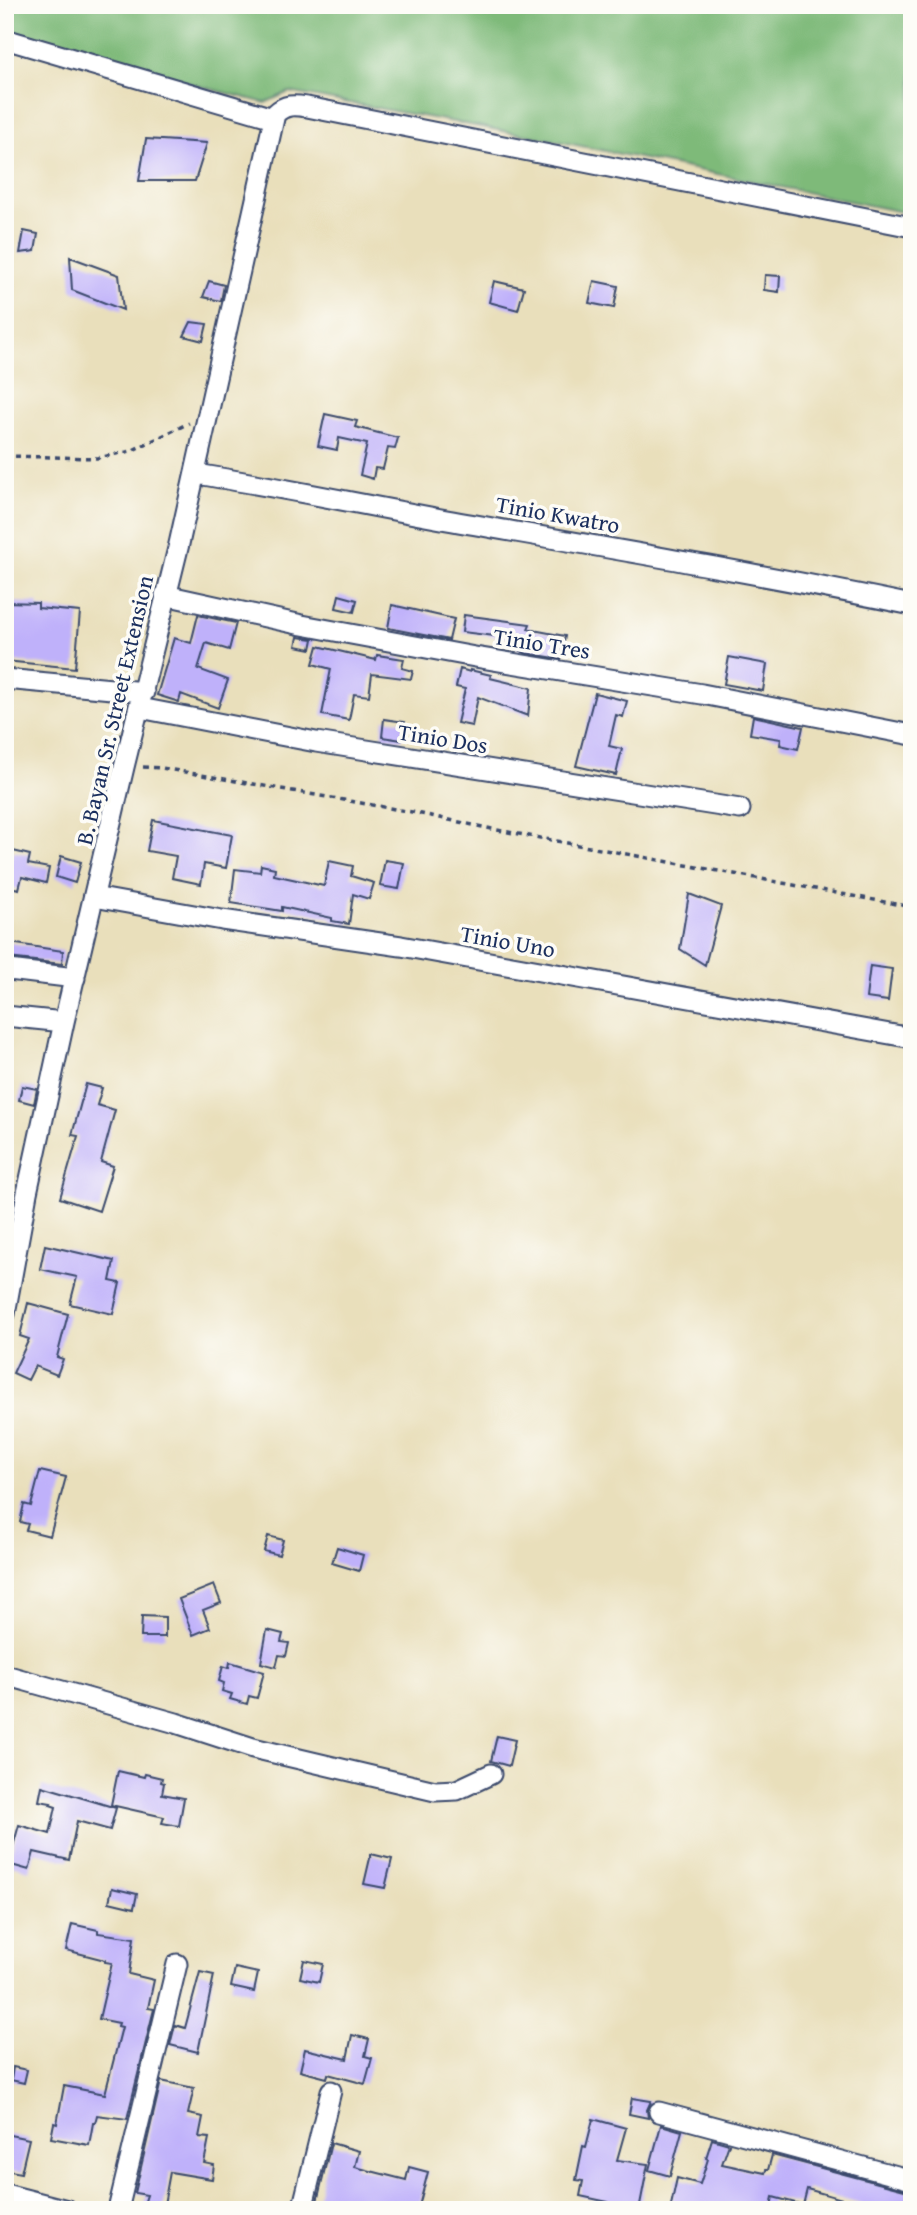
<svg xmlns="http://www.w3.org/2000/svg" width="917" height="2215" viewBox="0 0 917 2215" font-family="'Gentium Book Plus',serif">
  <rect width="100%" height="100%" fill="#fdfcf7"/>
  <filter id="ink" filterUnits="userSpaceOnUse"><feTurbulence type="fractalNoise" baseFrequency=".0143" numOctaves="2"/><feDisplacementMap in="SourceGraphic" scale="14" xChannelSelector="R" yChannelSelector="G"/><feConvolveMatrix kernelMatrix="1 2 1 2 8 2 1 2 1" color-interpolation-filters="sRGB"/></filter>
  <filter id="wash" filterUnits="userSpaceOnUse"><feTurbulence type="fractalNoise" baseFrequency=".00686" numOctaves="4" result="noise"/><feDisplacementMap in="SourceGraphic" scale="28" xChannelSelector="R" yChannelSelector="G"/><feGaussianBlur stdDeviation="1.57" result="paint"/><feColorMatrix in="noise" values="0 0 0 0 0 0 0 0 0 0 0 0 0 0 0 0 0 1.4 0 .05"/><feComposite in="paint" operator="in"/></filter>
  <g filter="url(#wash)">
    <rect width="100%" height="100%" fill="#e9dfbb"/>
    <path fill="#7eba79" stroke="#4c746c" stroke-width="2" d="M5,5H912V214L542,138L289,92L265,103L5,36Z"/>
    <g id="blocks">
      <path fill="#bfb1fa" d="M146,139L207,143L195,181H139Z
        M24,231L38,234L35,251L20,253Z
        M70,257L119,275L123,310L72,290Z
        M765,275L780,276L779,292L764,290Z
        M209,281L224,285L221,301L203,297Z
        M494,281L524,288L518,310L489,302Z
        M594,281L618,286L614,308L589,303Z
        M191,322L207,324L203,341L184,336Z
        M325,414L357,421L355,427L398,438L395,449L388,448L383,469L375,468L373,479L360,475L367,444L339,438L337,450L318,446Z
        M339,595L357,600L354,612L336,608Z
        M6,602L38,603V608L80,612L75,668L5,661Z
        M392,605L454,619L449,640L388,628Z
        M198,615L236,623L229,650L206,643L198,669L228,680L218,708L181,694L179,702L157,695L174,638L191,643Z
        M464,615L530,624L528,629L565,636L561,659L525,653L516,648L519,639L462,632Z
        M298,637L313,639L311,649L296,646Z
        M318,646L376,660L377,655L404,659L402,668L413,671L411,679L372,674L369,696L354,694L349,720L322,715L331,669L313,664Z
        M729,657L767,664L763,691L724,684Z
        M460,669L470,672V670L491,675L490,678L531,688L528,716L478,697L472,726L457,723L465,689L456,687Z
        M595,693L627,701L623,717L616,715L609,746L622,749L616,775L576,766Z
        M753,716L803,727L798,749L780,745L781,739L750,734Z
        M384,719L405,722L402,740L382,737Z
        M153,820L232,835L226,868L204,864L201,884L172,878L176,856L147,851Z
        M13,851L30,855L28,864L49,868L46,883L22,877L19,889L5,886Z
        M61,856L81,862L75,883L56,877Z
        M385,860L404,863L399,889L380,886Z
        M329,861L353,866L351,876L374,883L369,899L353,894L349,924L332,921V918L282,907V911L231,903L235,869L260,872L261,865L275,868L274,875L324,886Z
        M689,894L721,906L705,965L680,949Z
        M10,943L63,951L62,964L8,958Z
        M870,966L892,969L888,1001L866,998Z
        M86,1084L102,1088L97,1105L115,1110L101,1162L113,1166L99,1211L60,1198L78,1136L72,1135Z
        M22,1086L37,1089L34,1104L19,1100Z
        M45,1245L114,1261L110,1281L120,1283L113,1314L70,1304L77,1277L40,1269Z
        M28,1303L68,1314L57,1357L63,1359L57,1375L35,1366L28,1380L13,1373L29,1339L20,1336Z
        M40,1471L66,1477L50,1536L26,1530L28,1524L20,1522L24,1504L31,1506Z
        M268,1536L283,1540L279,1555L264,1551Z
        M337,1547L363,1555L359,1571L332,1563Z
        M214,1585L221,1603L203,1610L210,1628L193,1635L179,1599Z
        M142,1616L165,1617V1637H141Z
        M267,1630L283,1634L281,1642L289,1643L286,1656L279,1655L276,1667L261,1663Z
        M230,1662L264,1672L257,1698L249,1696L247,1704L230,1699L232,1694L222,1691L224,1683L219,1681L223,1666L229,1668Z
        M497,1736L515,1740L509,1766L491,1761Z
        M118,1771L144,1777L145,1774L162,1778L161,1782L164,1783L162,1794L184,1798L179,1826L162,1823L164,1817L111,1805Z
        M42,1786L116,1808L110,1830L77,1821L69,1860L34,1852L29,1870L8,1864L19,1825L50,1834L56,1807L50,1805L51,1803L39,1801Z
        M371,1854L392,1859L385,1888L364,1884Z
        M112,1888L137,1894L134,1908L109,1902Z
        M72,1924L98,1930V1933L134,1938L129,1974L154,1980L148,2008L154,2009L127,2119L97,2115L95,2123H93L89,2145L51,2138L54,2123L57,2124L64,2086L105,2094L122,2027L118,2026L119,2023L99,2019L112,1963L105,1962V1960L66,1950Z
        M304,1960L323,1964L319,1982L300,1978Z
        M235,1968L258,1973L254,1992L231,1987Z
        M200,1972L214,1975L198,2052L170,2045L175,2025L185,2028Z
        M352,2035L369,2039L365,2056L372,2058L365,2084L328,2074L327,2078L300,2071L305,2049L347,2059Z
        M13,2067L27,2070L24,2083L11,2080Z
        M161,2081L194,2088L188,2114L203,2117L199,2137L209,2138L204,2163L214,2165L212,2179L170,2172L163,2210H142L147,2195L135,2193Z
        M632,2098L651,2101L647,2110L648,2118L629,2114Z
        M593,2119L626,2128L617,2160L648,2164L639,2210H605L608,2202L580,2196L583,2181L576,2180L583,2146L586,2147Z
        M661,2125L682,2131L670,2176L649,2170Z
        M5,2134L29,2139L21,2173L5,2170Z
        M712,2139L729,2144L722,2164L765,2173L766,2170H768L772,2155L912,2192L910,2210H862L863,2205L807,2189L803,2205L773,2197L770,2210H670L677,2178L700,2184L708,2159L706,2158Z
        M331,2143L359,2151L355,2167L406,2180L409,2167L428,2172L418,2210H315Z"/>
    </g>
  </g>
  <g filter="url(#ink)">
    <use href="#blocks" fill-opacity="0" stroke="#3a496c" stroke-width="2"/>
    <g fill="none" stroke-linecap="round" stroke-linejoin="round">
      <g stroke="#3a496c" stroke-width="23">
        <path id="minor" d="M5,39L273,118
          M196,474C280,487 363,505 447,520C602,547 757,573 912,605
          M165,595L302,625L475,657L702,694L912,735
          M5,679L144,692
          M140,708L316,742L740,809
          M94,897L222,920L401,946L912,1038
          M9,970L75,978
          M5,1016L64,1022
          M5,1314L27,1193L64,1022L124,767L179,544L275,114C285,104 294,105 307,107L912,227
          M5,1675L176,1723L253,1748L435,1791L457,1790L491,1774
          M659,2112L912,2180
          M5,2194L67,2210
          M118,2210L177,1964
          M302,2210L331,2091"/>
      </g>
      <path stroke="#3a496c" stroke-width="3.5" stroke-dasharray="5 5" stroke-linecap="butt" d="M5,456L97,458L131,451L189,423
        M143,767L162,768L412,812L492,829L912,907"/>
      <use href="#minor" stroke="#fff" stroke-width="19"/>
    </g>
  </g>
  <g text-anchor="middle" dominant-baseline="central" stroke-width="7" stroke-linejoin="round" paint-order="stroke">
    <g font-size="23" fill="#1b2f5e" stroke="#fdfcf7">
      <text transform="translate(558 514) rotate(10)">Tinio Kwatro</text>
      <text transform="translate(542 643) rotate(9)">Tinio Tres</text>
      <text transform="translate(114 710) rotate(-77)">B. Bayan Sr. Street Extension</text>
      <text transform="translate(443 738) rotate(9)">Tinio Dos</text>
      <text transform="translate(508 941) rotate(10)">Tinio Uno</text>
    </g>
  </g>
  <rect width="917" height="2215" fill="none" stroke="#fdfcf7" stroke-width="28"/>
</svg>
